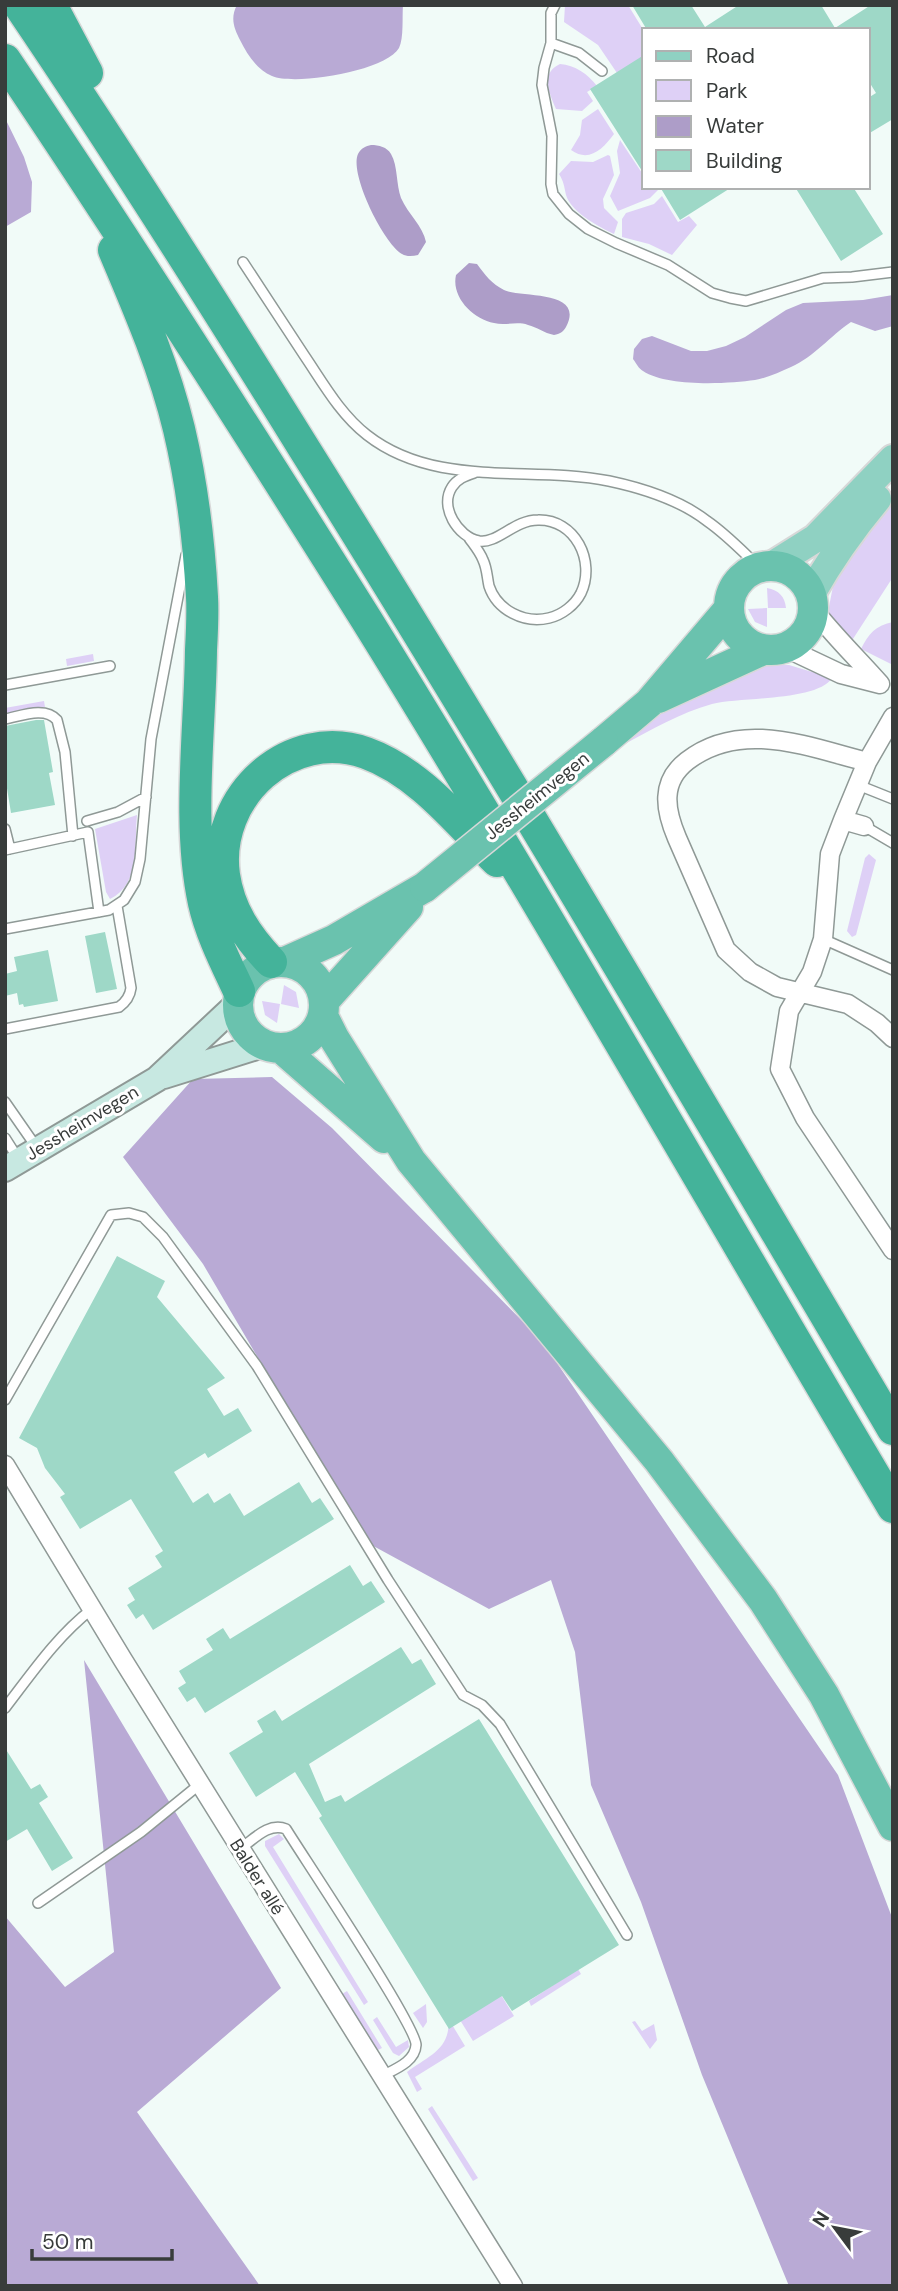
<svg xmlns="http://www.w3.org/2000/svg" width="898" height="2291" viewBox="0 0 898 2291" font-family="'DM Sans',sans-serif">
  <rect width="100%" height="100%" fill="#f1fbf8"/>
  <path fill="#ded0f6" d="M565,5H628L644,31V57L617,73L598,45L564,22Z
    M560,64C575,65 588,74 597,86L587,92L593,101L582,111L556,109C549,93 540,73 560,64Z
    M598,109L614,134C603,149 589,163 571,150L580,135L582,120Z
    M620,140L644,176V187H656L658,190L650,198L618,211L610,196L620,173L617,151Z
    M608,155L610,156L614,175L603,199L604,208L618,222L614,234C599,227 571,212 566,195C564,186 564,182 559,174L571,161L593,162Z
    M662,196L678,222L689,216L697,225L672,255L649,244L622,237V219L626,213L654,204Z
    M893,495V577L851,642L828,612L834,581L883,505Z
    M767,588C779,590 785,597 786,608H768Z
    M767,608V627L755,622L748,609Z
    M893,622V665L861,649C868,634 876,625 893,622Z
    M93,654L94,661L67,666L66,659Z
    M770,665H789L832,678C818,701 740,697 712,704C680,713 651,730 623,745C654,710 724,674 770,665Z
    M44,701L45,707L5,715V708Z
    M137,815C134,844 141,884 110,899L106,892L95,829Z
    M869,854L876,860L856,935L852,937L847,931L865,858Z
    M284,985L296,992L299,1008L281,1004Z
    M262,1001L280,1004L277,1023L265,1015Z
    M279,1834L284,1839L273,1847L368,2002L364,2005L265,1846V1841Z
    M578,1969L581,1974L531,2006L529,2001Z
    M347,1991L382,2048L378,2050L342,1994Z
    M501,1995L514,2016L473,2041L460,2020Z
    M426,2004L427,2022L423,2028L413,2013Z
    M377,2017L396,2047L408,2040L409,2047L399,2056L393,2053L373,2020Z
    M448,2018L465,2046L415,2077L422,2089L417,2092L407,2072C428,2056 452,2049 448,2018Z
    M635,2021L642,2031L654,2024L657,2040L650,2049L632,2022Z
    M432,2106L478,2178L473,2181L428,2109Z"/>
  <path fill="#b9aad5" d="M237,5H403C402,17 404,38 399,48C386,71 295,86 272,76C257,70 247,54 240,40C234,28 230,18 237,5Z
    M5,118L24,157L32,182L31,212L5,227Z
    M893,295V326L875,331L851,322C830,336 814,357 791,367C780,372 767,378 755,380C727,384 667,387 643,371C639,369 636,363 633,359L634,349L642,339L652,336L691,351H707L726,346L745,337L786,310L803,303L863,300Z
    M272,1077L332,1128L542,1341L838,1775L893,1920V2286H789L702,2075L641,1902L591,1785L575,1652L551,1580L489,1609L366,1542L203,1264L123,1157L193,1079Z
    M84,1660L281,1988L137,2112L260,2286H5V1916L65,1987L114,1952Z"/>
  <path fill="#ad9dc8" d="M371,145C379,145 387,147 391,154C398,166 396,185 401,198C408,214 423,226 426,242L418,255C413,256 407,257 402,254C384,244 349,174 358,154C361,148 366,146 371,145Z
    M469,263L477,264C485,275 492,284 504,290C519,298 586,289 566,327C563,332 560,334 554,335C544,333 537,327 528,325C517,321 505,326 494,323C473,319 451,297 456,275Z"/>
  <path fill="#9ed8c7" d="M632,5H691L705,27L739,5H821L835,28L871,5H893V119L868,134V98L876,93L868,80V30H647Z
    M644,55V174L590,89Z
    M660,187H732L680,220Z
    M795,187H853L883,234L841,261Z
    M36,720H44L53,772L49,773L55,805L11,813L5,776V726Z
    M105,932L117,989L96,993L85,936Z
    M48,950L58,1001L24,1007L23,1004L19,1005L17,993L5,996V974L17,971L14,957Z
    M117,1256L165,1281L157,1297L225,1378L207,1389L224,1416L238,1408L252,1431L208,1458L205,1453L174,1472L193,1503L208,1493L214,1503L230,1493L244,1516L299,1482L312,1503L320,1498L334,1519L153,1630L143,1614L136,1619L127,1605L135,1600L128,1588L162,1567L155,1556L163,1551L131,1499L80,1529L60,1497L65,1494L45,1468L37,1448L19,1438Z
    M350,1565L363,1586L371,1581L385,1602L205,1713L195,1697L187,1702L178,1688L186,1683L179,1671L213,1650L206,1639L223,1628L230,1639Z
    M401,1647L412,1664L421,1659L436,1684L309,1764L325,1802L341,1795L345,1802L479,1719L619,1945L512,2011L502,1996L449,2029L319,1818L322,1816L295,1772L256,1797L229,1753L263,1732L257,1721L275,1710L282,1721Z
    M5,1748L31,1789L40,1784L48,1797L39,1803L73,1858L52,1871L27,1829L5,1842Z"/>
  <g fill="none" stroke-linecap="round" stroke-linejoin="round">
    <g stroke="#8f9996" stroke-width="12">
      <path id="service" d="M555,5L551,13V43L544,68L542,85L552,136L551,184L553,194L569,214L588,229L616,243L668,265L712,293L730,298L746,301L823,278L852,277L893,272
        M551,43L579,53L602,71
        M243,262C263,293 284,324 304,355C323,383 340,414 367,435C436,489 529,465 609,481C642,488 680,500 707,521C726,534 742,551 759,567
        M469,538C474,545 480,552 483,560C487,568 487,577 489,586C497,610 524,624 549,618C562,615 575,605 581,593C596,561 575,519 538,520C514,520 497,544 479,541C458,537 439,507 452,487C457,479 465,476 474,473
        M5,685L110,666
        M5,719C21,716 45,706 57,720L65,752L73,836
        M858,785L893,799
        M87,821L118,812L146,797
        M864,826L893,843
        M5,829L10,849
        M5,850L88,832L99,912
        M5,929L109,910L124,900L135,882L140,859L151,739L186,555
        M823,939L893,970
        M5,1029L119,1007C126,1002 130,996 131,988L117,906
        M5,1102L37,1148
        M5,1138L19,1160
        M5,1400L111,1215L129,1213L143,1217L163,1237L257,1366L388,1580L463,1695L482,1705L500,1724L627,1935
        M5,1708C32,1673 57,1636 92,1609
        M240,1849C254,1839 269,1822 286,1829C304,1858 417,2027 416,2045C415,2062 395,2069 382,2076
        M38,1903L141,1832L200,1784"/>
    </g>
    <g stroke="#8f9996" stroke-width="21">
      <path id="minor" d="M786,648L841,674L880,684C858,659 834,636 813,609
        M867,762C808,747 741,719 687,761C660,782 665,810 677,838L726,950L750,972L777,987L848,1004L877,1023L893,1038
        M843,820L830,854L823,939L812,972L789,1011L780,1069L805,1118L893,1250
        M864,826L843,820L867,762L893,717
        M5,1465L123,1660L513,2286"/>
    </g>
    <g stroke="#8f9996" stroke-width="28">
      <path id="secondary" d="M164,1076L263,1045
        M5,1169L157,1079L237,1004"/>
    </g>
    <g stroke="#d7d8d8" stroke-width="32">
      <path id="primary" d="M773,565L816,538L893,459
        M811,594C830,560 852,529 877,499"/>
    </g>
    <g stroke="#d7d8d8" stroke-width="33">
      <path id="trunk" d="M729 608a42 42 0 1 1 84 0a42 42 0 1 1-84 0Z
        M658,698L763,650
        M603,742L649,703L728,610
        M238 1005a43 43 0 1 1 86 0a43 43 0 1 1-86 0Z
        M285,962L334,940L425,887
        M324,1001L408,907
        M323,1016L334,1038L411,1161L659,1461L763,1600L824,1695L893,1826
        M281,1048L384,1138"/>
    </g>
    <g stroke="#d7d8d8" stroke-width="35">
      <path id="motorway" d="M19,5C118,151 212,300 305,450C507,773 699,1101 893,1429
        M51,5L87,73
        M5,60C129,244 248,431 366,619C547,911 717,1211 893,1507
        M114,250C139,309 164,367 179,429C192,484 199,541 202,597C203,614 202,632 201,650C200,730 187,825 204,903C211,934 226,963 239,991
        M271,962C247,937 229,910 224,875C213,796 290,726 366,753C419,772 458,822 497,861"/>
    </g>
    <use href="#service" stroke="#fff" stroke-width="9"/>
    <use href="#minor" stroke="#fff" stroke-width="18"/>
    <use href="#secondary" stroke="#c7e8e1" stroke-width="24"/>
    <use href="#primary" stroke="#8fd1c2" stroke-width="28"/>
    <use href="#trunk" stroke="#6ac2ae" stroke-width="30"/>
    <use href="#motorway" stroke="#44b39a" stroke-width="32"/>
    <g stroke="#d7d8d8" stroke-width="33" stroke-linecap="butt">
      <path id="trunk-bridge" d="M425,887L603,742"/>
    </g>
    <use href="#trunk-bridge" stroke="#6ac2ae" stroke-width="30"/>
  </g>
  <g text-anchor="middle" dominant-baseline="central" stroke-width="6" stroke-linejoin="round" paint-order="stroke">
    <g font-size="18" fill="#383c3b" stroke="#fff">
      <text transform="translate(537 796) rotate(-39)">Jessheimvegen</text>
      <text transform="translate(82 1123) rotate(-31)">Jessheimvegen</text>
      <text transform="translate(257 1877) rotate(58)">Balder allé</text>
    </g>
  </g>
  <rect width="898" height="2291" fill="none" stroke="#383c3b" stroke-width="14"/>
  <rect x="642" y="28" width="228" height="161" fill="#ffffff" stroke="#afb1b1" stroke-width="2"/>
  <rect x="656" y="51" width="35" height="10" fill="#8fd1c2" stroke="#afb1b1" stroke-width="2"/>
  <text x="706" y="63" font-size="21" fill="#383c3b">Road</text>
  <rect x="656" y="80" width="35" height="21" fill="#ded0f6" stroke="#afb1b1" stroke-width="2"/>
  <text x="706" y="98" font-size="21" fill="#383c3b">Park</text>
  <rect x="656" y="116" width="35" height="21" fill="#ad9dc8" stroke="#afb1b1" stroke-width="2"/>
  <text x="706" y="133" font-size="21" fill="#383c3b">Water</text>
  <rect x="656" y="150" width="35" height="21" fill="#9ed8c7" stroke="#afb1b1" stroke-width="2"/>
  <text x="706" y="168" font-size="21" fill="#383c3b">Building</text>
  <g transform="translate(835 2228) rotate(302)" stroke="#ffffff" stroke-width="5" paint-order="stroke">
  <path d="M0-5L12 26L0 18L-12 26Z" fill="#383c3b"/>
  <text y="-10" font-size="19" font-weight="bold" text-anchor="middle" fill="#383c3b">N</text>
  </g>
  <path d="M32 2249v10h140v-10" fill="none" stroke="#383c3b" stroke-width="3.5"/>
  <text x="42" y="2249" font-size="21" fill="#383c3b" stroke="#ffffff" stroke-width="5" paint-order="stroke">50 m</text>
</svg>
